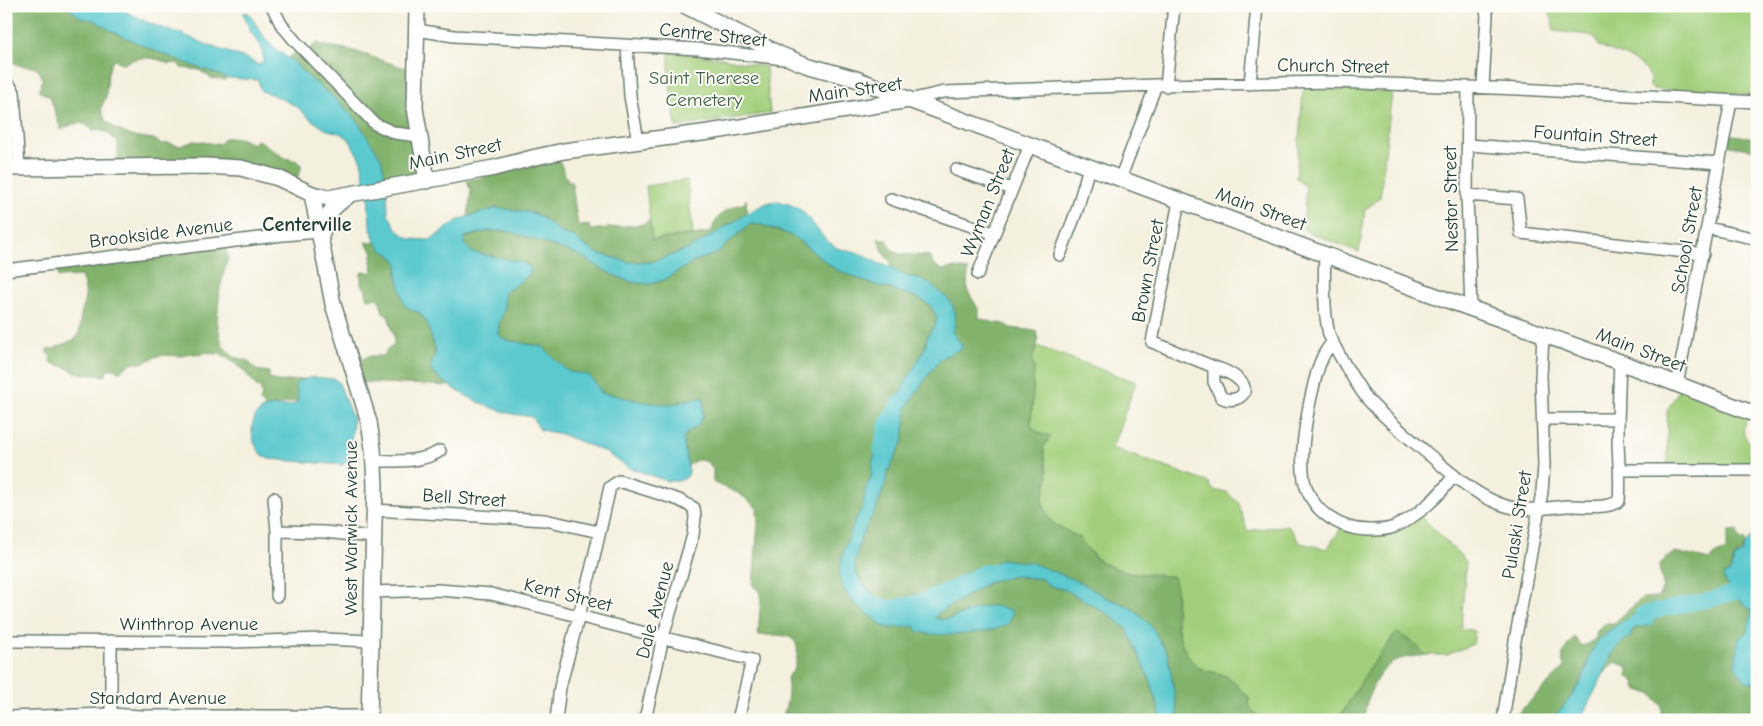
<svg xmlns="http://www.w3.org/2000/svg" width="1763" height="726" viewBox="0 0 1763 726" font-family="'Comic Neue',sans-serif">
  <rect width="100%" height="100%" fill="#fdfcf7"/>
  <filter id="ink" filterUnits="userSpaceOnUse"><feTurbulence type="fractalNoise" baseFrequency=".02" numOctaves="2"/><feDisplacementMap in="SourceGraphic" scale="10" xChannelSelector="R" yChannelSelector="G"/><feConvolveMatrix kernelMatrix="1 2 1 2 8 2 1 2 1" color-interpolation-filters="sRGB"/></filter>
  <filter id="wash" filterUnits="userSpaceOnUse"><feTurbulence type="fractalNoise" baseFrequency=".0096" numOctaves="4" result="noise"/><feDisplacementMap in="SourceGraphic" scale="20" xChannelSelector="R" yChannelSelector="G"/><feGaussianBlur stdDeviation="1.12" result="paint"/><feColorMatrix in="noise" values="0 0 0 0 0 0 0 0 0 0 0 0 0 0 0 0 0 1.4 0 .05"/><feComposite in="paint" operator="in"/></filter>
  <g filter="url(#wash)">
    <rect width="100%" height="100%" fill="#f4f0de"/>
    <path fill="#a3cf7c" stroke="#618658" d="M1547,6H1757V95L1653,89L1650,87C1650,82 1650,76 1647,72C1639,59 1613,52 1599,46L1595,37L1589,35L1554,31L1552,19Z
      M669,52L716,57L766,67L770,113L676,127L669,77Z
      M1307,88L1392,92L1380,198L1365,210L1359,252L1303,230L1306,187L1296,178L1303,91Z
      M687,180L693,234L652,240L646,186Z
      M1037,346L1136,382L1112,448L1210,483L1209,485L1216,491L1227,492L1235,500L1238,501L1247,531L1288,525L1300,543L1327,549L1341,528H1388L1417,512L1466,561L1461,628L1475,631L1473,644L1447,655H1426L1413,642L1392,637L1388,645L1370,667L1339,718L1335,720H1297L1295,718L1266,720L1257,716L1249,706V697C1241,692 1237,684 1229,678C1221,672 1208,673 1200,668C1176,653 1176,617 1177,592L1160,574H1131L1102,563L1071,533L1056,525L1048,517L1042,501L1048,476L1041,434L1031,427L1034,367C1030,361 1033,353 1037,346Z
      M1680,388L1749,414C1744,428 1739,432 1751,444L1749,469L1668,470L1667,411Z"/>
    <path fill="#82b26c" stroke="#507850" d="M6,6H65L82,17L94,20L108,29L155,51L227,78L225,80L211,78L199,70L181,68L178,63L168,64C157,56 134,56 124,64L115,60L111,63L108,73L106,97L101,108L105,120L116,129L132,136L154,139L161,144L169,143L180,146L194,141L216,144L221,143L224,138H240L252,144L256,140L260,141L285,158L297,161L301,164V169L294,185L275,176L118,166V142C105,134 111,130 93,131C83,119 73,123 61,130L50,97L39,91L43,79L38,69C22,63 19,70 6,56Z
      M318,42L321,45L351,50L402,67L414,69L426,179L388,188L356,119L337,100L307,76L288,58L298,51L307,52Z
      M1724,134L1757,138V150L1722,145Z
      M559,160L567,179L572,183L578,226L589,225L590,230L644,224L650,219L652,240L707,233L712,230C717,213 729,208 745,203L746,199L747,214L689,249L652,262H629L597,253L582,244L575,237L561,233L541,217L533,213L497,208L468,216L471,192L467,181Z
      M750,224H759L793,236L835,269L869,283L914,296L930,305L937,317L936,324L928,335L925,348L900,393L873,460L871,477L866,488L863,506L855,521L854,603L874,618L882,626L890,628L1013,611L993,606L981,608L942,620L935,618L937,614L991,581L1015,576L1042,579L1050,586L1066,590L1110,615L1127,629L1151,682L1160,714L1159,720H781C787,708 790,690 787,677C794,672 796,665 797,657C801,630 777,636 758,635L761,598L759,591L753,586L758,524L757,508L740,494L713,482V469L708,462C698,459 696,459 688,466L683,439L687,433L698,425L703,416L704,398C692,396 680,404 669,404C647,405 623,396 602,393L589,375L570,372L564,368L543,347L506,340L498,334L499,323L504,311V293L513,286L527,264L472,252L465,244L464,238L489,231H508L577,254L611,274L631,282L650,284L664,280L693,262L717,253Z
      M878,239H887L890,248L899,254L930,256L933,264L942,270L955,268L968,270L967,290L979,310V318L991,322L1005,324L1010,328L1037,331L1036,336L1038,337C1038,338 1038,345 1037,346C1035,354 1029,359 1034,367L1031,426L1041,434L1051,436L1043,447L1048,476L1042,501L1048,517L1056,525L1078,537L1094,557L1102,563L1131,574L1172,576C1180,591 1174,605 1176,622C1178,637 1187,661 1200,668C1209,673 1222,672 1230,679C1237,685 1241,692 1249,697V706L1257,716L1266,720H1181L1178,717L1168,655L1149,623L1130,607L1105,597L1001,559L981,573L930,602L913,605L907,612L898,613L882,605L860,579L855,571V561L861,536L876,509L885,485L888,471L903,441L907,407L931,371L943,357L962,345L952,332L955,325L921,279L903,275L890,266L892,264L884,254Z
      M375,241C382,250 391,255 398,264L397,275L412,310C435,318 436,355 435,375L451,386L358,382L352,363L370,356H384L387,349L394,346V337L388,315L383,312L379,298L368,299L365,288L361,285V273L365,271L371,273L373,271L371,261L373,252L365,242L372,243Z
      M225,244L228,258L220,288L217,321L222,345L234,357L248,361L256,370L269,372V378C279,385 295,379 306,379L299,400L265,408L264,405L260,402L262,395L260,387L256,386C251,377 233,359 223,357L221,353L215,354L205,352L201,355L189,353L182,356L161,355L141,363H131L119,372L115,369H108L105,376C96,375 86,375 77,372L75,373C68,366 59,367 50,362L51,356L47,353V349H53L77,338C82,327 79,324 81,315C85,297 88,294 81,276L58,277L55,264Z
      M1737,530L1739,539L1745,540C1744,554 1739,551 1734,559C1732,563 1731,568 1730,572L1724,575L1739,600L1753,611L1747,633L1742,635L1746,680L1757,683V720H1661L1660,717L1662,714V707L1653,695L1636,689L1634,682L1628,676V667L1615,662L1609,667L1604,674C1608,658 1615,644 1630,637C1631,626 1641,629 1649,625C1654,624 1657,618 1661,614L1592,650C1584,676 1572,702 1550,720H1511L1565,667C1558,655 1567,647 1574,637L1581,646L1586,645L1596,638L1597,631L1605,624H1613L1642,598L1658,597L1663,587C1662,564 1650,569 1675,552L1710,560L1716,554L1726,550L1729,531Z
      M1397,633L1413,642L1426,655C1416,656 1403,657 1395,661C1376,671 1365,700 1364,720H1335L1339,718L1370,667L1388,645L1392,637Z"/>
    <path fill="#5bc9cf" stroke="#3d8382" d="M65,6H125L124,11L156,26L182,34L210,46L248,59L259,65L264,59L261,46L250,31L243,13L248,12L265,38L278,51L293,61L307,76L337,100L356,119L381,158L387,185L388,214L396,228L405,236L411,239L430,240L460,219L497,208L533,213L541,217L561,233L575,237L582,244L597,253L629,262H652L689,249L753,210L769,202L779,201L797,207L804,213L826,240L837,248L864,255L880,264L890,266L903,275L921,279L929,283L950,301L954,309L955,325L952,332L962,345L961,349L943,357L931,371L907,407L903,441L888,471L885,485L876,509L861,536L855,561V571L859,579L882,605L898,613L907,612L913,605L930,602L981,573L1001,559L1032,563L1082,583L1105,597L1130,607L1149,623L1168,655L1178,717L1181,720H1159L1160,714L1151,682L1127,629L1110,615L1066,590L1050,586L1042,579L1015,576L991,581L937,614L935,618C954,624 973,605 993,606C1000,606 1007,609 1013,611C1011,615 1011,622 1006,625C992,634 933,638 917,631L916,626L890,628L882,626L874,618L854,603L844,590L839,575L844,550L855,521L863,506L866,488L871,477L873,460L900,393L925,348L928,335L936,324L937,317L930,305L914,296L869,283L835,269L793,236L759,224H750L717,253L693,262L664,280L650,284L631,282L611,274L577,254L508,231H489L464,237L465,244L472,252L521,262L531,268L528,276L504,293V311L499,323L498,334L506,340L543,347L564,368L570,372L589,375L602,393C623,396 647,405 669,404C680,404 692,397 704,398L703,416L698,425L687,433L683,439L689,472L687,477L679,481H667L629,468L605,452L561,434L540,430L532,417C523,415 513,415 505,412C478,404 450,389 430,370L436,351L427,323L420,313L412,310L404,305L397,275L398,264L392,256L381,249L375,241L370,225L368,195L361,161L349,139L342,134L325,129L309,118L296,106L271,94L261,91L258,80L227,78L155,51L108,29L94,20L82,18Z
      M314,377L335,379L339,383L353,420L350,456L347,461L343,465L269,459C251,452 245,419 263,409C273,403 287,410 297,402L298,396L295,385L299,381Z
      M1757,529V683L1746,681L1735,666L1739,638L1747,632L1752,611L1739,600L1723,578L1724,575L1730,572L1735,557L1742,553L1744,546Z
      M1653,604H1660L1661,614L1651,625L1635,628L1631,632V637C1611,646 1610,661 1602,677C1595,691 1587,706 1580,720H1550C1562,710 1579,688 1585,673C1588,666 1588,658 1592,651C1602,630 1634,615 1653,604Z"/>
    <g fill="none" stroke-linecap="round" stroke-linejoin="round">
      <path stroke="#5bc9cf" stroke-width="15" d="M881,450L886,425L900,402
        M867,601L889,608L917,603L951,589L983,572L1003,571
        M1642,614L1713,599L1757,586"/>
    </g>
  </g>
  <g filter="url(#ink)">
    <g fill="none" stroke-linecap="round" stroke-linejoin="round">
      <g stroke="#6a7c70" stroke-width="14">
        <path id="minor" d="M272,6L281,24L295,41L375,124L395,133L418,136
          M417,30L454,36L698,49L783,59
          M627,45L630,96L638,141
          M1250,84L1257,6
          M6,85L10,86L14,92L19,168
          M1166,86L1174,6
          M1483,87L1487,14L1484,6
          M1468,88L1467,195L1471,309
          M909,100L944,92L1156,85L1335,82L1519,89L1757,102
          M1468,145L1719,163
          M956,170L1012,189
          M1120,179L1156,85
          M1467,195L1517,199L1521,233L1703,254
          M891,199L993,233
          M1179,201L1152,342L1214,367
          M1708,228L1757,239
          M1325,254C1324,278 1323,311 1329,334C1334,348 1360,391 1370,402C1388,421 1408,437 1427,453C1450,472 1476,497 1506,506C1526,512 1545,508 1566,506C1582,505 1605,510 1619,501C1621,480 1618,459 1618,438C1618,412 1619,388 1620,362
          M1060,255L1077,210L1089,167
          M6,270L283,235L320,232
          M978,274L1030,145
          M1333,342C1318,357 1315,381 1310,401C1305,426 1300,455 1304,480C1311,512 1341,531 1372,530C1379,530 1387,530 1394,527C1418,516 1440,496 1454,475
          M1214,367C1223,370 1232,373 1239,380C1254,393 1234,405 1221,397L1214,382Z
          M1677,385L1731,101
          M1543,419H1618
          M374,461C396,461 421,463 440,451
          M1619,470H1757
          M274,498L277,531
          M374,510L545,520L599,532
          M372,592L438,590L491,594L752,660L738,720
          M277,596V531L324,532L373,537
          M6,641L231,642L324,639L371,641
          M111,641V714
          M6,717L111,714L141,716H369
          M556,720L560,687L592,566L610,487L619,481L679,500L694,508L695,518L693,535L663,637L645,720
          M1503,720L1515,641L1542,492L1544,465L1541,376L1543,335"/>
      </g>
      <g stroke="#6a7c70" stroke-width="18">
        <path id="major" d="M417,6L415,108L427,181
          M686,6L779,54L806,65L856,79L908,99
          M6,168L205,166L241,168L278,178L312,194L328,198L494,168L536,157L564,151L709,132L909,100L1428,293L1620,362L1757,415
          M312,194L333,304L369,422L373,448L375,485L369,720
          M322,234C325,216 332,207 347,197"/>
      </g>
      <use href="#minor" stroke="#fff" stroke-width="11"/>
      <use href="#major" stroke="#fff" stroke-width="15"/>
    </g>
  </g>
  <g text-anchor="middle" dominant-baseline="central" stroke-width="4" stroke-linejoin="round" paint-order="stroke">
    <g font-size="19" fill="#1f3d34" stroke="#fdfcf7">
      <text transform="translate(713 35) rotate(6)">Centre Street</text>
      <text transform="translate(1333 66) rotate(1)">Church Street</text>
      <text transform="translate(855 90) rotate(-8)">Main Street</text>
      <text transform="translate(1595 136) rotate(4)">Fountain Street</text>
      <text transform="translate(455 154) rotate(-12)">Main Street</text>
      <text transform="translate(1451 199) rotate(-91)">Nestor Street</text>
      <text transform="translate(988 203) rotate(-68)">Wyman Street</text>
      <text transform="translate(1261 209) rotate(20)">Main Street</text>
      <text transform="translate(161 233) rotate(-7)">Brookside Avenue</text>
      <text transform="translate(1687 240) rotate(-80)">School Street</text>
      <text transform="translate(1148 271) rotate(-79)">Brown Street</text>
      <text transform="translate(1641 350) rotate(21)">Main Street</text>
      <text transform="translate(464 498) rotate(4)">Bell Street</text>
      <text transform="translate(1517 525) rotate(-81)">Pulaski Street</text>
      <text transform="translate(351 528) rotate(-90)">West Warwick Avenue</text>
      <text transform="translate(568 595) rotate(14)">Kent Street</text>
      <text transform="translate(655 610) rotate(-75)">Dale Avenue</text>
      <text x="189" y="624">Winthrop Avenue</text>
      <text x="158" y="698">Standard Avenue</text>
    </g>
    <g font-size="19" fill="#406246" stroke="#fdfcf7">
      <text x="704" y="78">Saint Therese<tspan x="704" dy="22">Cemetery</tspan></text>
    </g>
    <g font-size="20" font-weight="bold" fill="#1f3d34" stroke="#fdfcf7">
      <text x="307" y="224">Centerville</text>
    </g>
  </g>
  <rect width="1763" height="726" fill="none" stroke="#fdfcf7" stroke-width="25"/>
</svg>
